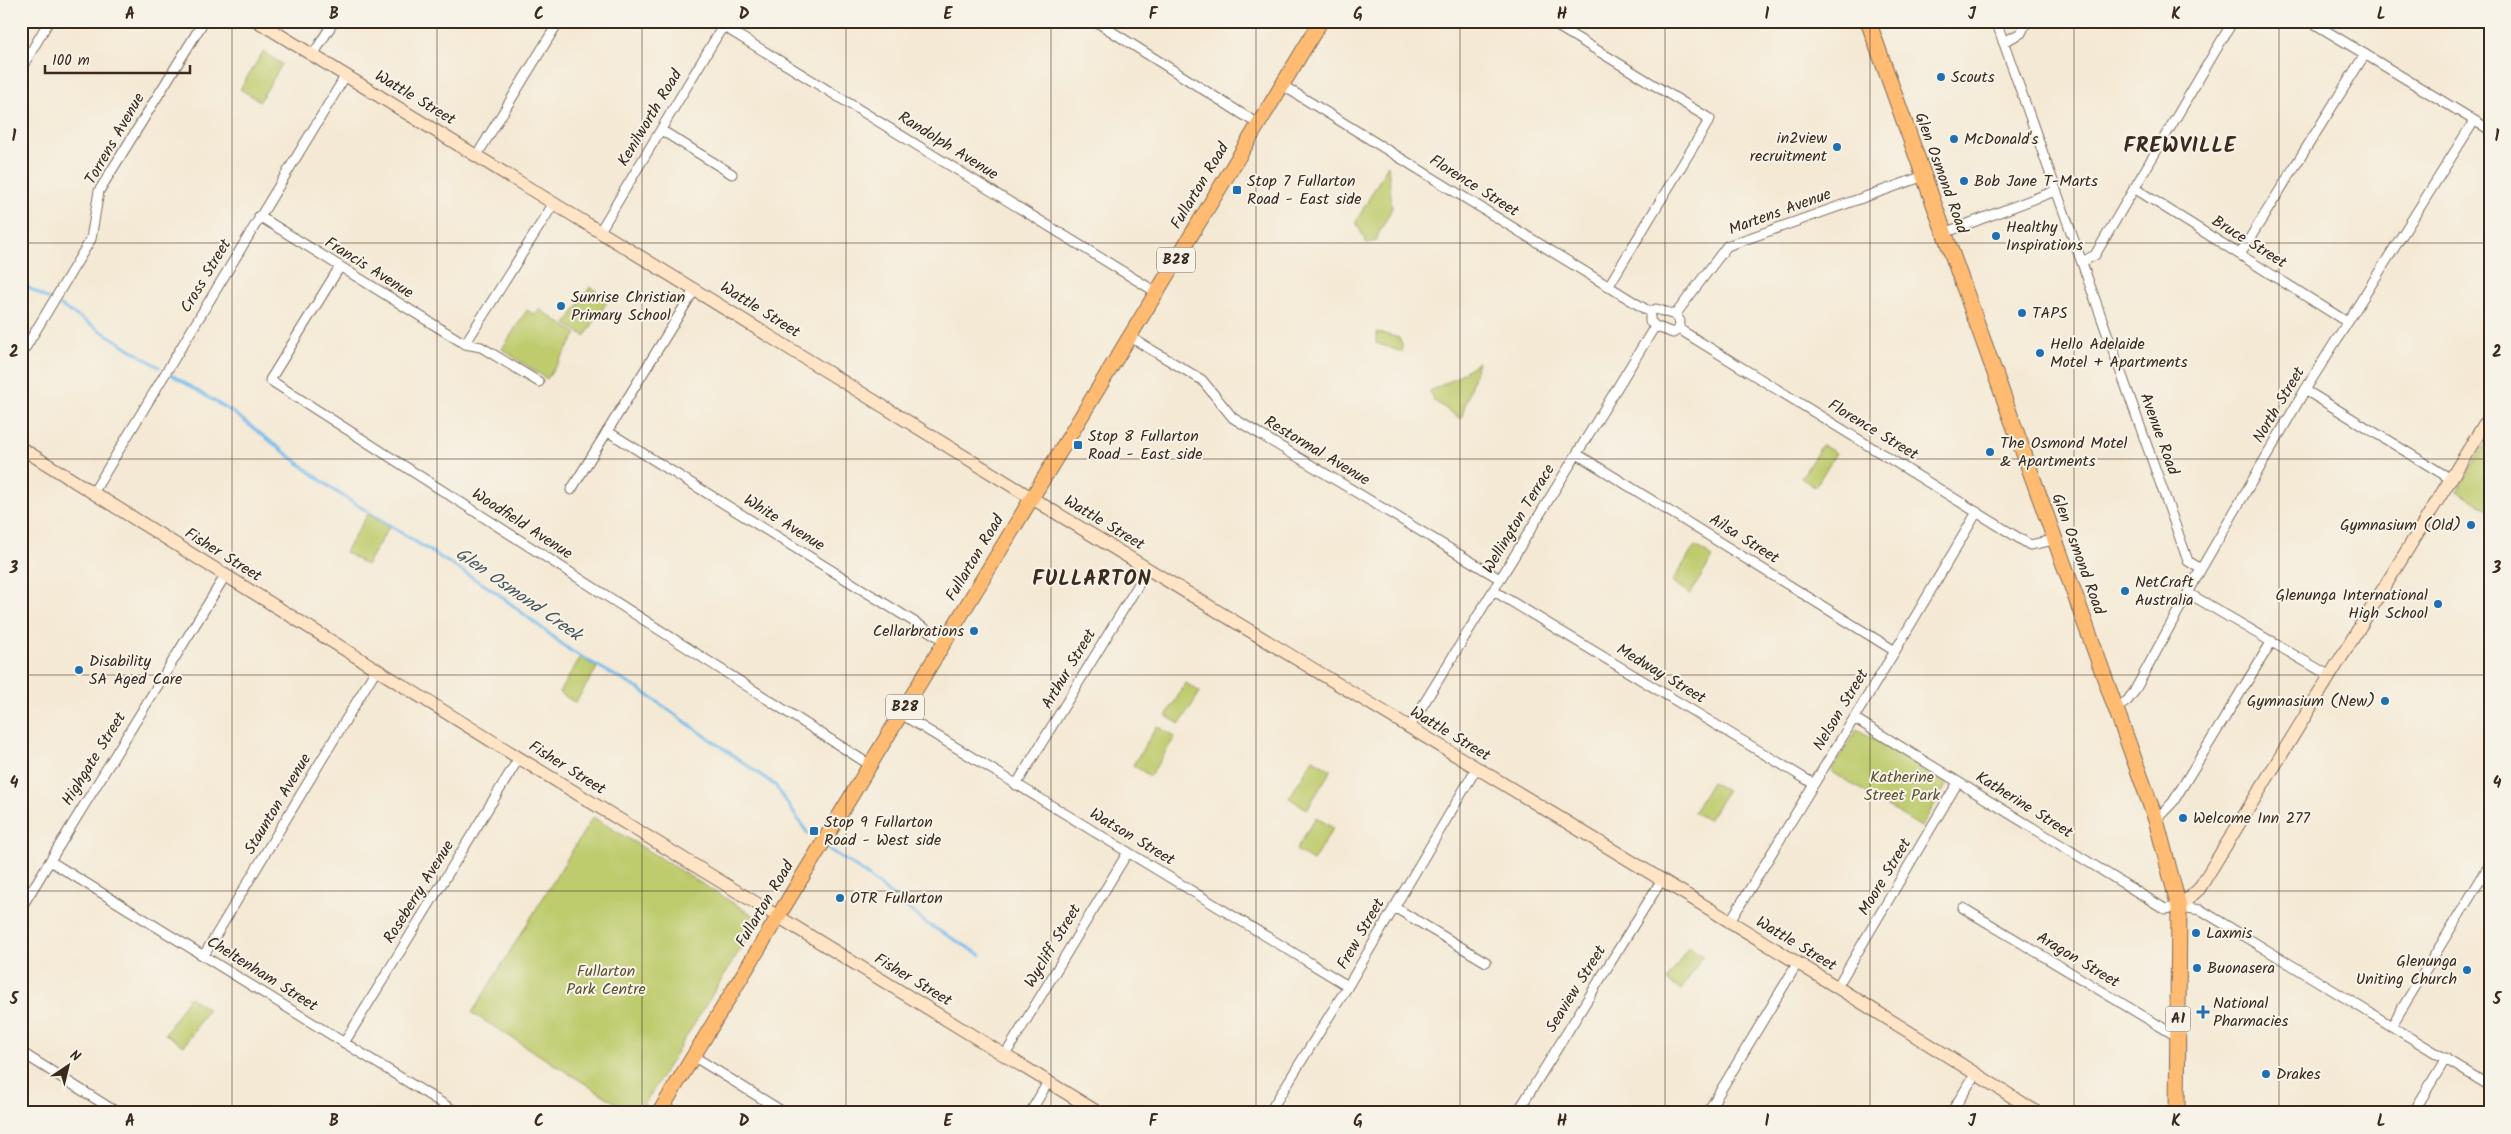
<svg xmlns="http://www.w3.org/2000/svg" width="2511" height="1134" viewBox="0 0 2511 1134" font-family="Kalam,sans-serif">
  <rect width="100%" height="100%" fill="#f7f3e8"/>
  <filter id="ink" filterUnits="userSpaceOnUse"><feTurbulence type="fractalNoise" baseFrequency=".02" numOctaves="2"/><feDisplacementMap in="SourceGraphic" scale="10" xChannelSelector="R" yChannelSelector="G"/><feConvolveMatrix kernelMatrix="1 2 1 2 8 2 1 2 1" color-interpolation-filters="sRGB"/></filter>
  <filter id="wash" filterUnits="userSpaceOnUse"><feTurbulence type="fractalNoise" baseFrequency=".0096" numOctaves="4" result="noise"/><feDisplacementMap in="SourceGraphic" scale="20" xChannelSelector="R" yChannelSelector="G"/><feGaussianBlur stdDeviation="1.12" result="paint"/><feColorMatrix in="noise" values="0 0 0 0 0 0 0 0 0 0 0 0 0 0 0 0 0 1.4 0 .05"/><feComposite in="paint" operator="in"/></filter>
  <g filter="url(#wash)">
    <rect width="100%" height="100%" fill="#f4e9d4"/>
    <path fill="#bfcc6e" stroke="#7d7b46" d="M263,52L282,64L260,101L240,89Z
      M1388,165L1392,208L1375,241L1367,244L1356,222Z
      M590,287L609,299L585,336L566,324Z
      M539,309L577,334L547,379L502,349L527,310L535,315Z
      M1377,332L1399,338L1402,345V352L1376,343Z
      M1478,362L1461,419L1433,400L1430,391L1454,379Z
      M2490,436V511L2457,491Z
      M1822,445L1836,453L1815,487L1801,478Z
      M368,514L389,527L366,565L345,552Z
      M1695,546L1713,557L1690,594L1672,582Z
      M581,657L597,668L575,703L559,692Z
      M1186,683L1200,692L1180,724L1166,716Z
      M1157,726L1175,737L1150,776L1133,765Z
      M1857,729L1947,784L1921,827L1831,771Z
      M1313,759L1331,770L1307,809L1289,798Z
      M1712,782L1727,791L1708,820L1694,812Z
      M593,817L759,919L639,1113H632L472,1013Z
      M1316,817L1333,828L1313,861L1296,850Z
      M1689,946L1703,956L1681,990L1667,981Z
      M189,997L208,1009L184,1046L165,1034Z"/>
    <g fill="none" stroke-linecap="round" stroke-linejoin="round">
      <path stroke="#74bbec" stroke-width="3" d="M21,283L48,299
        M61,306L159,367
        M172,375L235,414L335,491L497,593L571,651L639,689L775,785L808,834
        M827,848L860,870L926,923L981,955"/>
    </g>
  </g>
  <g filter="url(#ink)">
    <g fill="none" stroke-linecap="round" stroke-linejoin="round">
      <g stroke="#7c6d5e" stroke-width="11">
        <path id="street" d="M1095,21L1258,124
          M1549,21L1710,119L1608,287
          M1996,21L2188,561L2201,569
          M2310,21L2490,130
          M723,26L1156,292
          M2003,42L2021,33L2027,21
          M313,55L334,21
          M21,69L49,21
          M1282,85L1650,312
          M661,130L732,174
          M477,155L559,21
          M2134,188L2347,322
          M259,216L465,344L481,347L539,382
          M600,231L726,21
          M1944,233L2055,191
          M2240,254L2365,54
          M2082,262L2095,255L2233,21
          M339,268L270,380L870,765
          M1656,309L1675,315L1680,321L1679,329L1673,333L1655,326L1650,321V312Z
          M1675,315L1727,246L1924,176
          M1679,329L2030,545L2054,540
          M1130,337L1202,380L1233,418L1500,579
          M465,344L554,203
          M21,355L91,239L99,191L204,21
          M2305,390L2451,479
          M607,431L945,641
          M1577,454L1895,651
          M571,490L695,289
          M93,493L346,75
          M1494,591L1814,784
          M2188,593L2330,676
          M2117,708L2127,701L2134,692L2201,569L2305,390L2474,121
          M901,714L1348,986
          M1854,718L2165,909L2179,907L2201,910L2490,1086
          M1409,728L1655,326
          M1016,785L1148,569
          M2156,820L2173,802L2272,641
          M50,861L458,1113
          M1394,907L1486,962
          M21,908L225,576
          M1963,908L2178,1037
          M1729,923L1895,651L1977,512
          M204,955L377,668
          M1837,987L1958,782
          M2392,1025L2490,864
          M344,1043L519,758
          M21,1052L118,1113
          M1005,1055L1128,852
          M693,1056L785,1113
          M1030,1113L1048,1082
          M1269,1113L1348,986L1476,769
          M1517,1113L1661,881
          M1707,1113L1797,964
          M1951,1113L1976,1073
          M2413,1113L2446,1058"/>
      </g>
      <g stroke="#7c6d5e" stroke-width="14">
        <path id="secondary" d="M257,21C518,179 775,341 1035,500C1369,705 1707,903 2038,1113
          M21,448L519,758L1099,1113
          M2179,907L2199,889L2490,415"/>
      </g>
      <g stroke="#7c6d5e" stroke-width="16">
        <path id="primary" d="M659,1113L1321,21"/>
      </g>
      <g stroke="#7c6d5e" stroke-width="17">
        <path id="highway" d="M1868,21L2156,820L2179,907L2177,1113"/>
      </g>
      <use href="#street" stroke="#fff" stroke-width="9"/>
      <use href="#secondary" stroke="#ffe4c6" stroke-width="12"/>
      <use href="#primary" stroke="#ffbb71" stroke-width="14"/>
      <use href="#highway" stroke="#ffbb71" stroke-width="15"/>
    </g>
  </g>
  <path fill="none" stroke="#3b2a1e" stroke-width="1" stroke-opacity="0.55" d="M232,21V1113M437,21V1113M642,21V1113M846,21V1113M1051,21V1113M1256,21V1113M1460,21V1113M1665,21V1113M1870,21V1113M2074,21V1113M2279,21V1113M21,243H2490M21,459H2490M21,675H2490M21,891H2490"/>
  <g fill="#1f6fb2" stroke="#f7f3e8" stroke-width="2">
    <circle cx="1941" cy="77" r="5"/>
    <circle cx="1954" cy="139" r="5"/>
    <circle cx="1837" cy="147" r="5"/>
    <circle cx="1964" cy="181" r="5"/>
    <rect x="1232" y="185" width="10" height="10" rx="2.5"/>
    <circle cx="1996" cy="236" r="5"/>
    <circle cx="561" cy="306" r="5"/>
    <circle cx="2022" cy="313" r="5"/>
    <circle cx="2040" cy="353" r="5"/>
    <rect x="1073" y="440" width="10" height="10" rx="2.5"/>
    <circle cx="1990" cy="452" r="5"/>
    <circle cx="2471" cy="525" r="5"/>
    <circle cx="2125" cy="591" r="5"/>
    <circle cx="2438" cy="604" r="5"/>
    <circle cx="974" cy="631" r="5"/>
    <circle cx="79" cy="670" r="5"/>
    <circle cx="2385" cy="701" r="5"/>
    <circle cx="2183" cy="818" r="5"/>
    <rect x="809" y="826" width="10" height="10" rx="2.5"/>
    <circle cx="840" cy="898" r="5"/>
    <circle cx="2196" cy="933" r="5"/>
    <circle cx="2197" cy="968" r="5"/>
    <circle cx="2467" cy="970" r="5"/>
    <path d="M2200.5 1004.5h5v5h5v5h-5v5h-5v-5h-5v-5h5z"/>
    <circle cx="2266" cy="1074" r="5"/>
  </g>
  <g text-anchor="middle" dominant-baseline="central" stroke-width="4" stroke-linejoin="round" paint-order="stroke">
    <g fill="#f7f3e8" stroke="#73665b" stroke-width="1">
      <rect x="1157" y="247.5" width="38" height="25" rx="4"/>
      <rect x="886" y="694.5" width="38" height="25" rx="4"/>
      <rect x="2165.5" y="1006.5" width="25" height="25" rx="4"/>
    </g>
    <g font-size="15" font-weight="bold" fill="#3b2a1e">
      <text x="1176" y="260">B28</text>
      <text x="905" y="707">B28</text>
      <text x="2178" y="1019">A1</text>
    </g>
    <g font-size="16" fill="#3b2a1e" stroke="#f7f3e8" text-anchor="start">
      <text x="1951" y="77">Scouts</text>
      <text x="1827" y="138" text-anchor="end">in2view<tspan x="1827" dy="18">recruitment</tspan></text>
      <text x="1964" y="139">McDonald's</text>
      <text x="1247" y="181">Stop 7 Fullarton<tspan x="1247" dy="18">Road - East side</tspan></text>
      <text x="1974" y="181">Bob Jane T-Marts</text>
      <text x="2006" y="227">Healthy<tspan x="2006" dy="18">Inspirations</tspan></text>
      <text x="571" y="297">Sunrise Christian<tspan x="571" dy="18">Primary School</tspan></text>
      <text x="2032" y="313">TAPS</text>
      <text x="2050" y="344">Hello Adelaide<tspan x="2050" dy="18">Motel + Apartments</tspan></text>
      <text x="1088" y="436">Stop 8 Fullarton<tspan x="1088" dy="18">Road - East side</tspan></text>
      <text x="2000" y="443">The Osmond Motel<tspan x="2000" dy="18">&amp; Apartments</tspan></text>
      <text x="2461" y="525" text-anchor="end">Gymnasium (Old)</text>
      <text x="2135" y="582">NetCraft<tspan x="2135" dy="18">Australia</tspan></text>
      <text x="2428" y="595" text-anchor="end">Glenunga International<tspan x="2428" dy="18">High School</tspan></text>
      <text x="964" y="631" text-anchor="end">Cellarbrations</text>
      <text x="89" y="661">Disability<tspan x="89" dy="18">SA Aged Care</tspan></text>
      <text x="2375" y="701" text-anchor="end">Gymnasium (New)</text>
      <text x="2193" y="818">Welcome Inn 277</text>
      <text x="824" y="822">Stop 9 Fullarton<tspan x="824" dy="18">Road - West side</tspan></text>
      <text x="850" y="898">OTR Fullarton</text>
      <text x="2206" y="933">Laxmis</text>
      <text x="2457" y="961" text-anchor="end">Glenunga<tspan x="2457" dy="18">Uniting Church</tspan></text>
      <text x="2207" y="968">Buonasera</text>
      <text x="2213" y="1003">National<tspan x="2213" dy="18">Pharmacies</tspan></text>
      <text x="2276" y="1074">Drakes</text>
    </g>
    <g font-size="16" fill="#3b2a1e" stroke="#f7f3e8">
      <text transform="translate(415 98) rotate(31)">Wattle Street</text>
      <text transform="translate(650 118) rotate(-59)">Kenilworth Road</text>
      <text transform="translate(115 139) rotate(-60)">Torrens Avenue</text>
      <text transform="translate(948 146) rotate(32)">Randolph Avenue</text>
      <text transform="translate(1941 173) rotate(70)">Glen Osmond Road</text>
      <text transform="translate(1200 186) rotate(-59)">Fullarton Road</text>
      <text transform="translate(1474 186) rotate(32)">Florence Street</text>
      <text transform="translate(1780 212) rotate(-20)">Martens Avenue</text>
      <text transform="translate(2249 242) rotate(32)">Bruce Street</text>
      <text transform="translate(369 268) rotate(32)">Francis Avenue</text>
      <text transform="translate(206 276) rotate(-59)">Cross Street</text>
      <text transform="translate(760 310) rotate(32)">Wattle Street</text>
      <text transform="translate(2279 405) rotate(-59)">North Street</text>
      <text transform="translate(1873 430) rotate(31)">Florence Street</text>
      <text transform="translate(2159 434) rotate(70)">Avenue Road</text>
      <text transform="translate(1317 451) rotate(31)">Restormal Avenue</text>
      <text transform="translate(1519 519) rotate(-59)">Wellington Terrace</text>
      <text transform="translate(784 523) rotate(32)">White Avenue</text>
      <text transform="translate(1104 523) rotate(31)">Wattle Street</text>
      <text transform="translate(522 524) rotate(33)">Woodfield Avenue</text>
      <text transform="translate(1744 539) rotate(32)">Ailsa Street</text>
      <text transform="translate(2078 554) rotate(70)">Glen Osmond Road</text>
      <text transform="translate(223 555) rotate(32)">Fisher Street</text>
      <text transform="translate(975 558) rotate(-59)">Fullarton Road</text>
      <text transform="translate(1069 669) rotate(-59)">Arthur Street</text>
      <text transform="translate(1661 674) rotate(31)">Medway Street</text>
      <text transform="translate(1841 710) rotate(-59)">Nelson Street</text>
      <text transform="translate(1450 734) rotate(31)">Wattle Street</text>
      <text transform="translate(94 759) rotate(-58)">Highgate Street</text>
      <text transform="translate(567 768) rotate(32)">Fisher Street</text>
      <text transform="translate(278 804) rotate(-59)">Staunton Avenue</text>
      <text transform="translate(2024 805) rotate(32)">Katherine Street</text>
      <text transform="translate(1132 837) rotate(31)">Watson Street</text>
      <text transform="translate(1885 877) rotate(-59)">Moore Street</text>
      <text transform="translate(419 892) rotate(-58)">Roseberry Avenue</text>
      <text transform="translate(765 904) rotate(-59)">Fullarton Road</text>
      <text transform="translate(1361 934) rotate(-60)">Frew Street</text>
      <text transform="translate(1796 944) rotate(31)">Wattle Street</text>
      <text transform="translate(1053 946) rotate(-59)">Wycliff Street</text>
      <text transform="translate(2078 960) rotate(31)">Aragon Street</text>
      <text transform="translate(262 974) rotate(32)">Cheltenham Street</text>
      <text transform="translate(913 980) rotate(31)">Fisher Street</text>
      <text transform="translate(1576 989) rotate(-58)">Seaview Street</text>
    </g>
    <g font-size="16" fill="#5c5232" stroke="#f7f3e8">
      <text x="1902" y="777">Katherine<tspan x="1902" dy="18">Street Park</tspan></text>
      <text x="606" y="971">Fullarton<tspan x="606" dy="18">Park Centre</tspan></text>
    </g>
    <g font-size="18" font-style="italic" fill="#4c565c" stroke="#f7f3e8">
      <text transform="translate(518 595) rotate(35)">Glen Osmond Creek</text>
    </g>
    <g font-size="21" font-weight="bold" letter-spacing="1" fill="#3b2a1e" stroke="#f7f3e8">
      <text x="2180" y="146">FREWVILLE</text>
      <text x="1092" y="579">FULLARTON</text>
    </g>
  </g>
  <rect width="2511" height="1134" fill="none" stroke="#f7f3e8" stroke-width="55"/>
  <g transform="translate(68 1066) rotate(35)" stroke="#f7f3e8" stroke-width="4" paint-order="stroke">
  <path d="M0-4L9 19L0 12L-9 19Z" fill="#3b2a1e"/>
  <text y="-8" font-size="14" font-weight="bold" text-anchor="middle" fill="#3b2a1e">N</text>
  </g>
  <path d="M45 65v8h145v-8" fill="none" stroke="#3b2a1e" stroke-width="2.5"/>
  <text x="52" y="65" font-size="15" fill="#3b2a1e" stroke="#f7f3e8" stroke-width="4" paint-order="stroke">100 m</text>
  <rect x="28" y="28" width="2456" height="1078" fill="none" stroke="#3b2a1e" stroke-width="2"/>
  <g font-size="16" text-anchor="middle" font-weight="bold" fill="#3b2a1e">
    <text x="130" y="19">A</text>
    <text x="334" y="19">B</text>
    <text x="539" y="19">C</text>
    <text x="744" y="19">D</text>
    <text x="948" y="19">E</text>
    <text x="1153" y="19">F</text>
    <text x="1358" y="19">G</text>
    <text x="1562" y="19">H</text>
    <text x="1767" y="19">I</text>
    <text x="1972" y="19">J</text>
    <text x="2176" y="19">K</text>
    <text x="2381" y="19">L</text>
    <text x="14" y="141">1</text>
    <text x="2497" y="141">1</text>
    <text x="14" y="357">2</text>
    <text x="2497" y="357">2</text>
    <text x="14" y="573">3</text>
    <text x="2497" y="573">3</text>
    <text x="14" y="788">4</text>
    <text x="2497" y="788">4</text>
    <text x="14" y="1004">5</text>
    <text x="2497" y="1004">5</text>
    <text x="130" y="1126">A</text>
    <text x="334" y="1126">B</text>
    <text x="539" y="1126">C</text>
    <text x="744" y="1126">D</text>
    <text x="948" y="1126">E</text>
    <text x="1153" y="1126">F</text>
    <text x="1358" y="1126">G</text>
    <text x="1562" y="1126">H</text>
    <text x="1767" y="1126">I</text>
    <text x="1972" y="1126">J</text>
    <text x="2176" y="1126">K</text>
    <text x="2381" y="1126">L</text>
  </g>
</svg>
